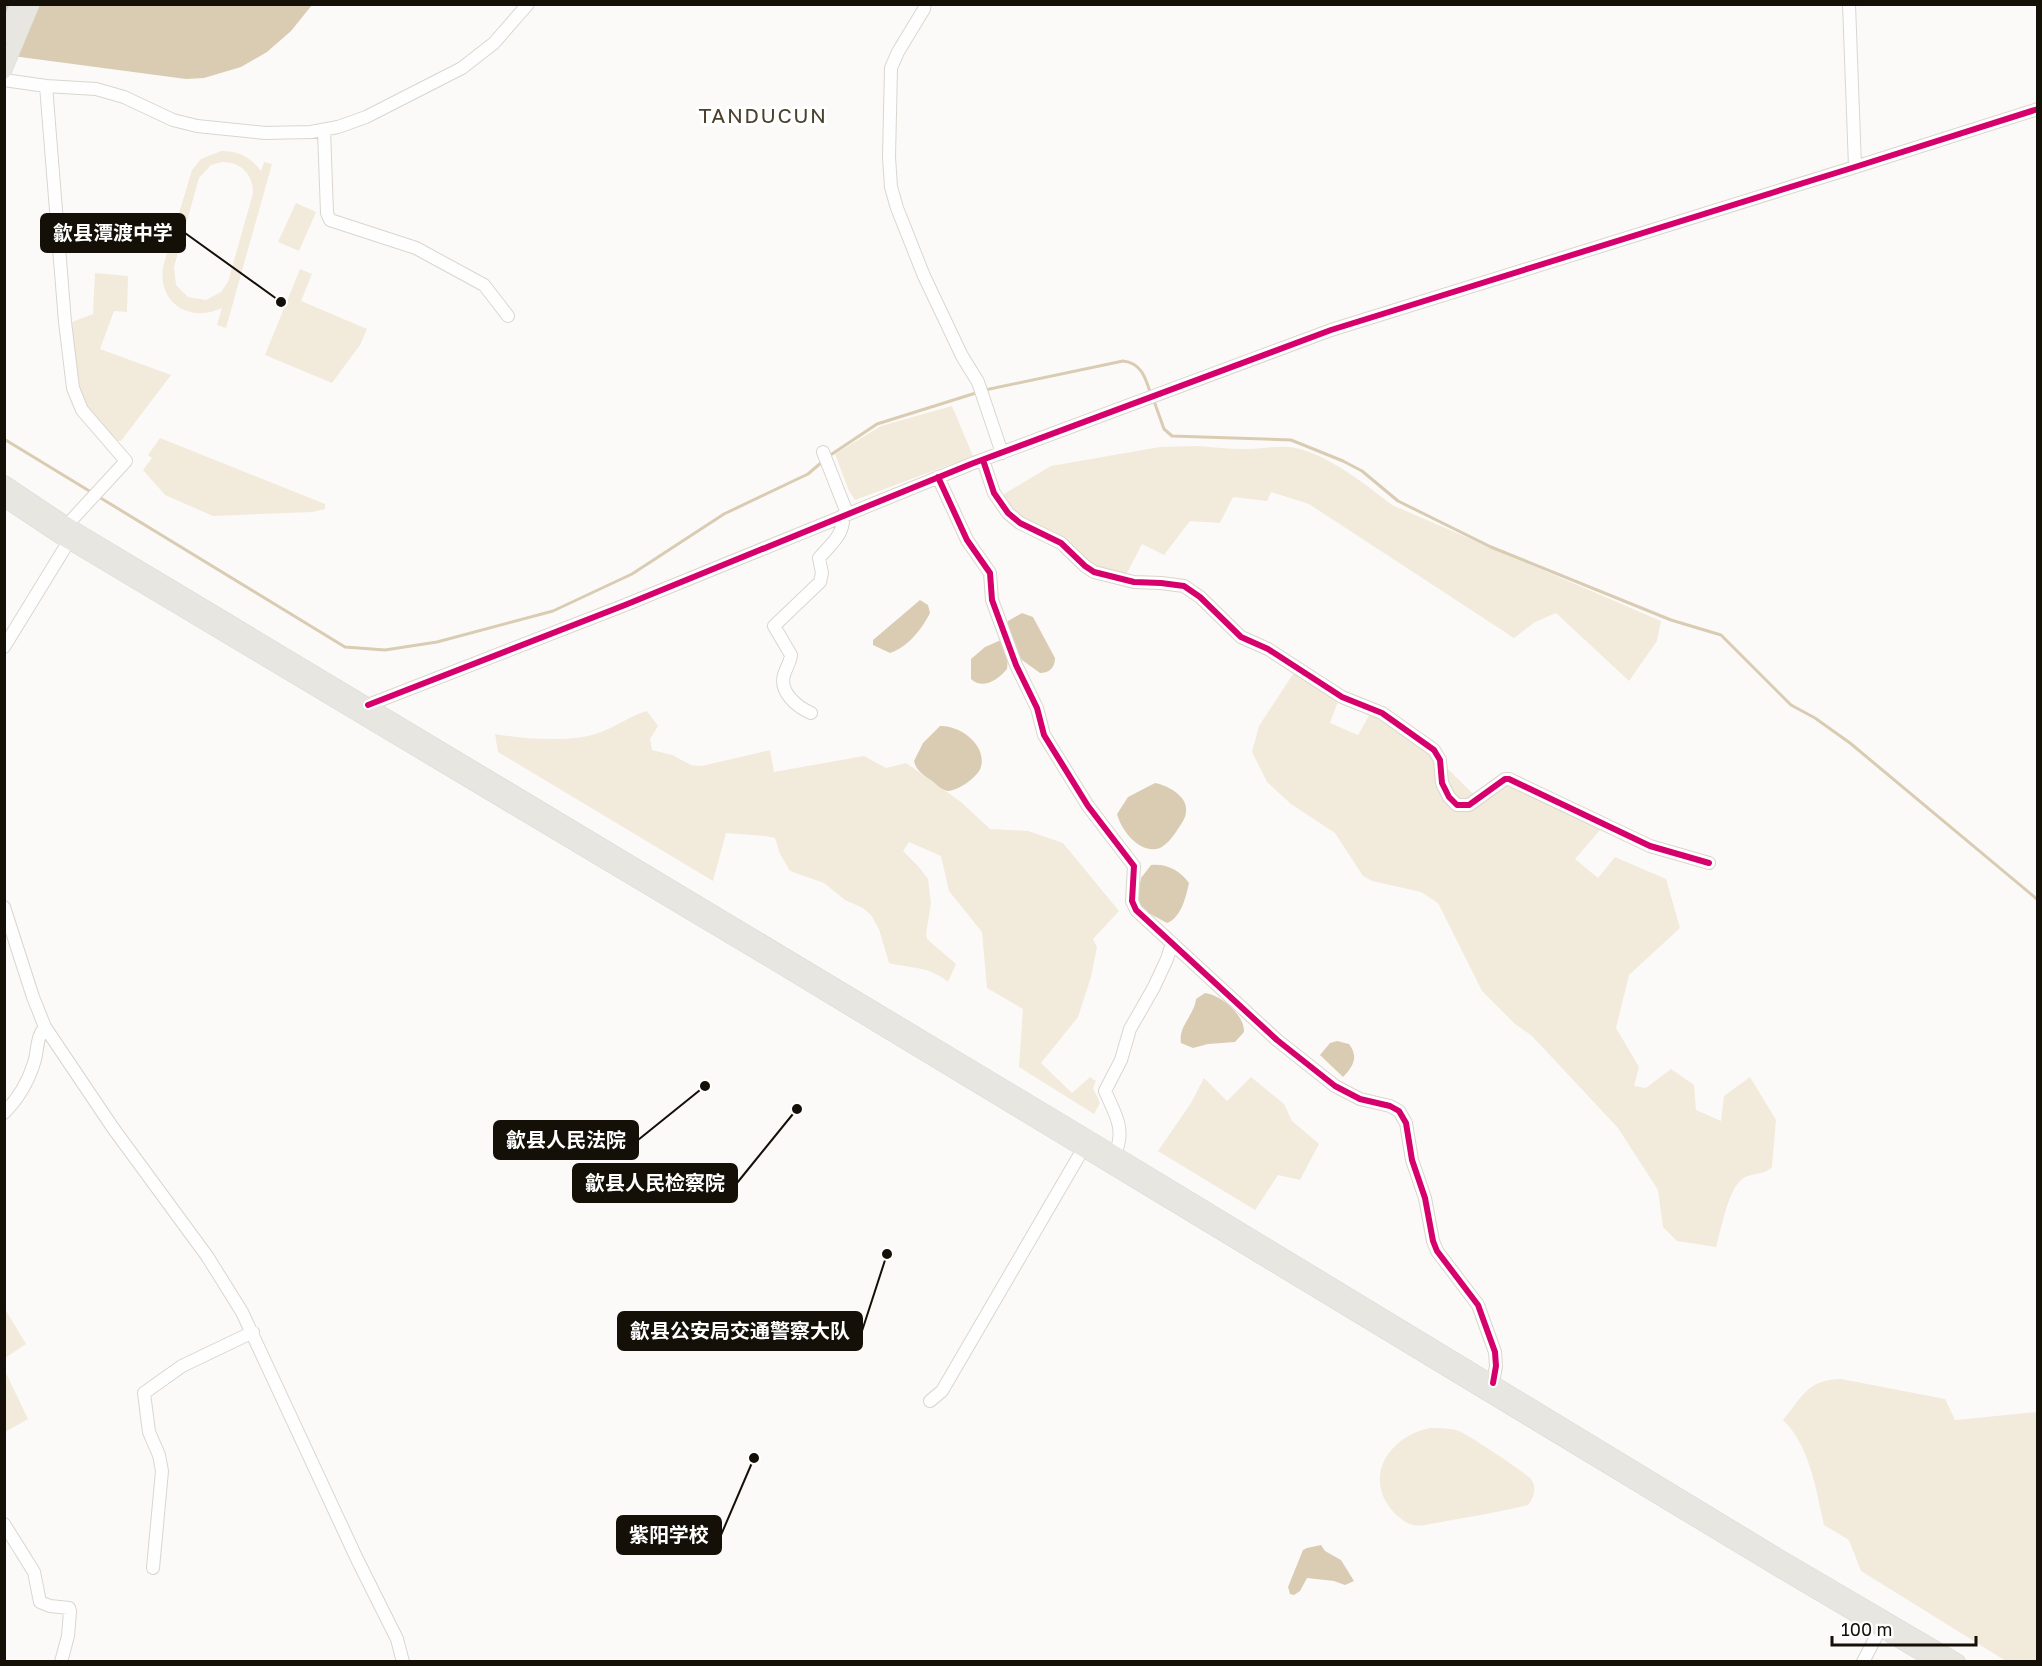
<svg xmlns="http://www.w3.org/2000/svg" width="2042" height="1666" viewBox="0 0 2042 1666" font-family="'Golos Text','Noto Sans SC',sans-serif">
  <rect width="100%" height="100%" fill="#fcfaf8"/>
  <path fill="#f2eadb" fill-rule="evenodd" d="M221,151C238,151 251,157 261,171L264,162L272,164L226,328L217,325L222,308C188,324 155,301 164,263L192,170L201,159ZM222,162C241,162 253,174 253,193L228,282L221,292L206,300L188,297L176,285L174,267L199,178L211,165Z
    M296,203L316,212L299,251L278,242Z
    M300,269L312,274L301,301L367,329L360,345L332,383L265,355Z
    M95,273L128,276L127,312L114,311L100,349L171,375L121,441H118L85,407L77,388L72,322L93,314Z
    M952,406L973,456L855,500L849,491L835,454L881,426Z
    M160,438L325,504V509L313,512L213,516L165,495L143,470L152,458L148,455Z
    M1198,446C1213,447 1229,449 1244,449C1263,449 1282,444 1300,449C1333,458 1366,485 1392,505L1661,621L1657,641L1629,681L1556,613L1535,622L1514,638L1309,504L1271,492L1267,501L1233,497L1220,523L1190,521L1164,555L1142,544L1126,575L1103,572L1016,517L1001,501L1004,494L1051,466L1160,447Z
    M1295,671L1339,699L1330,723L1358,735L1370,714L1428,749L1480,801L1509,782L1601,829L1575,859L1598,878L1615,857L1666,879L1680,928L1629,975L1616,1028L1639,1067L1634,1086L1646,1088L1671,1069L1694,1085L1696,1110L1721,1121L1724,1096L1750,1077L1776,1120L1772,1167C1764,1176 1750,1172 1741,1180C1728,1191 1721,1230 1716,1247L1677,1241L1663,1227L1658,1190L1618,1128L1532,1036L1515,1024L1482,991L1438,903L1421,892L1372,881L1363,876L1335,833L1291,804L1267,782L1252,752L1259,726Z
    M647,711L658,726L650,739L652,750L672,755L691,765L702,766L770,750L774,772L864,756L886,768L906,763L961,802L990,829L1028,831L1063,843L1119,911L1093,939L1097,947L1091,977L1078,1017L1041,1063L1072,1093L1090,1077L1096,1081L1093,1088L1100,1103L1094,1114L1019,1067L1023,1009L987,988L982,932L949,891L941,856L909,842L903,851L918,866L928,879L931,903L926,934L927,939L956,964L948,982C927,965 912,969 889,963L879,929L871,915L863,908L845,900L824,883L790,871L780,854L775,838L765,836L726,833L713,881L498,752L495,734C522,739 576,743 601,732C617,726 630,716 647,711Z
    M1251,1077L1284,1104L1292,1121L1319,1144L1300,1180L1278,1175L1255,1210L1158,1151L1191,1103L1204,1078L1227,1101Z
    M5,1309L26,1344L5,1358H4Z
    M5,1371L28,1419L5,1432H4Z
    M1841,1379L1945,1399L1955,1420L2037,1412V1661H2006L1861,1571L1849,1540L1824,1525C1816,1490 1810,1446 1783,1420C1803,1396 1807,1380 1841,1379Z
    M1431,1428C1441,1428 1450,1428 1459,1431C1467,1434 1526,1473 1531,1479C1537,1487 1534,1498 1528,1505C1499,1512 1470,1517 1441,1522C1433,1523 1422,1527 1413,1525C1403,1522 1394,1514 1388,1505C1365,1471 1394,1434 1431,1428Z"/>
  <path fill="#d9ccb3" d="M5,5H312L291,31L267,52L241,67L204,78L186,79L5,55Z
    M920,600L928,605L930,613C922,629 908,647 890,653L873,645V640Z
    M1022,613L1033,617L1055,658C1055,668 1049,673 1040,673L1022,660L1006,629L1008,621Z
    M1001,640L1008,657L1007,669C998,680 983,690 971,679V659L985,647Z
    M940,726C959,725 987,744 981,767C979,776 958,791 948,791C942,790 937,785 932,781C924,775 916,771 914,761L923,743Z
    M1155,783C1167,785 1188,796 1186,811C1186,819 1180,825 1176,832C1172,838 1166,845 1160,848C1140,855 1121,830 1117,814L1128,797Z
    M1151,865C1166,863 1181,871 1189,883C1186,897 1181,918 1167,923L1143,910L1137,901L1141,878Z
    M1205,993C1221,995 1245,1015 1244,1032L1235,1042L1208,1044L1193,1048L1181,1043C1178,1026 1194,1016 1196,999Z
    M1337,1041L1349,1044C1359,1057 1353,1067 1343,1077L1320,1055L1330,1043Z
    M1321,1545L1325,1551L1341,1560L1354,1581L1345,1585L1334,1581L1307,1578L1300,1591L1294,1595L1290,1594L1288,1587L1303,1550L1307,1548Z"/>
  <g fill="none" stroke-linecap="round" stroke-linejoin="round">
    <path stroke="#d9ccb3" stroke-width="3" d="M985,390L1123,361C1142,363 1146,379 1151,395
      M1154,401L1164,429L1172,436L1291,440L1343,461L1362,471L1398,501L1491,547L1671,620L1721,635L1791,705L1815,718L1850,743L2038,900
      M4,439L91,492
      M829,456L877,424L979,392
      M99,497L345,647L385,650L437,642L553,611L632,574L724,514L808,474L822,462"/>
    <g stroke="#d9d6d0" stroke-width="14">
      <path id="minor" d="M925,4L924,9L898,52L891,68L889,157L891,187L897,208L924,276L962,356L978,382L1002,453
        M1849,4L1855,167
        M4,80L46,86L96,89L124,97L173,120L197,126L265,133L311,132L338,127L366,117L462,68L494,43L528,4
        M46,86L65,322L73,388L82,410L126,461L67,525
        M324,130L327,213L330,220L416,248L484,285L508,316
        M823,452L847,513
        M983,460L994,493L1008,513L1020,523L1061,543L1085,566L1094,572L1134,582L1161,583L1184,586L1200,597L1241,637L1268,649L1342,697L1382,713L1434,750L1440,760L1442,783L1449,797L1457,805H1469L1505,779H1509L1650,846L1709,863
        M938,477L967,540L990,573L992,600L1016,665L1037,708L1044,735L1088,806L1134,866L1132,901L1136,910L1277,1040L1335,1086L1360,1099L1390,1106L1399,1111L1406,1123L1412,1160L1425,1198L1433,1241L1437,1251L1478,1305L1495,1352L1496,1366L1493,1383
        M4,647L69,541
        M368,705L625,605L971,464L1331,330L1855,167L2038,109
        M811,713C797,707 779,692 784,675C786,668 790,663 791,655L774,626L820,582L822,573L819,558C831,544 845,534 843,515
        M4,907L33,997L45,1027L113,1128L207,1256L242,1312L357,1559L397,1639L403,1662
        M4,1113C18,1099 28,1082 34,1063C38,1051 36,1037 45,1027
        M1115,1154C1126,1129 1115,1114 1105,1091L1121,1060L1130,1029L1154,987L1167,959L1172,943
        M930,1401L942,1391L1083,1149
        M4,1524L34,1572L40,1602L50,1606L69,1608L70,1611L68,1636L61,1662
        M153,1568L162,1471L159,1455L149,1432L144,1393L182,1366L253,1332
        M1863,1662L1880,1629"/>
    </g>
    <g stroke="#d9d7d5" stroke-width="16">
      <path id="major" d="M4,37L18,4
        M4,71L32,4
        M4,483L67,525L1115,1154L1776,1555L1958,1662
        M4,499L60,536L777,964L1770,1564L1936,1662"/>
    </g>
    <use href="#minor" stroke="#fffefe" stroke-width="12"/>
    <use href="#major" stroke="#e8e6e0" stroke-width="15"/>
    <g stroke="#fff" stroke-width="10">
      <path id="cycleway" d="M983,460L994,493L1008,513L1020,523L1061,543L1085,566L1094,572L1134,582L1161,583L1184,586L1200,597L1241,637L1268,649L1342,697L1382,713L1434,750L1440,760L1442,783L1449,797L1457,805H1469L1505,779H1509L1650,846L1709,863
        M938,477L967,540L990,573L992,600L1016,665L1037,708L1044,735L1088,806L1134,866L1132,901L1136,910L1277,1040L1335,1086L1360,1099L1390,1106L1399,1111L1406,1123L1412,1160L1425,1198L1433,1241L1437,1251L1478,1305L1495,1352L1496,1366L1493,1383
        M368,705L625,605L971,464L1331,330L1855,167L2038,109"/>
    </g>
    <use href="#cycleway" stroke="#d6006c" stroke-width="6"/>
  </g>
  <g text-anchor="middle" dominant-baseline="central" stroke-width="6" stroke-linejoin="round" paint-order="stroke">
    <g font-size="21" letter-spacing="1.5" fill="#4b412c" stroke="#fff">
      <text x="763" y="115">TANDUCUN</text>
    </g>
  </g>
  <path fill="none" stroke="#141008" stroke-width="2" d="M281 302L185 233M705 1086L638 1140M797 1109L737 1183M887 1254L862 1331M754 1458L721 1535"/>
  <g fill="#141008" stroke="#fff" stroke-width="2">
    <circle cx="281" cy="302" r="6"/>
    <circle cx="705" cy="1086" r="6"/>
    <circle cx="797" cy="1109" r="6"/>
    <circle cx="887" cy="1254" r="6"/>
    <circle cx="754" cy="1458" r="6"/>
  </g>
  <g fill="#141008" stroke="#141008" stroke-width="2">
    <rect x="41" y="214" width="144" height="38" rx="6"/>
    <rect x="494" y="1121" width="144" height="38" rx="6"/>
    <rect x="573" y="1164" width="164" height="38" rx="6"/>
    <rect x="618" y="1312" width="244" height="38" rx="6"/>
    <rect x="617" y="1516" width="104" height="38" rx="6"/>
  </g>
  <g font-size="20" text-anchor="middle" font-weight="bold" fill="#fff">
    <text x="113" y="240">歙县潭渡中学</text>
    <text x="566" y="1147">歙县人民法院</text>
    <text x="655" y="1190">歙县人民检察院</text>
    <text x="740" y="1338">歙县公安局交通警察大队</text>
    <text x="669" y="1542">紫阳学校</text>
  </g>
  <rect width="2042" height="1666" fill="none" stroke="#141008" stroke-width="12"/>
  <path d="M1832 1636v9h144v-9" fill="none" stroke="#141008" stroke-width="3"/>
  <text x="1841" y="1636" font-size="18" fill="#141008" stroke="#ffffff" stroke-width="4.5" paint-order="stroke">100 m</text>
</svg>
